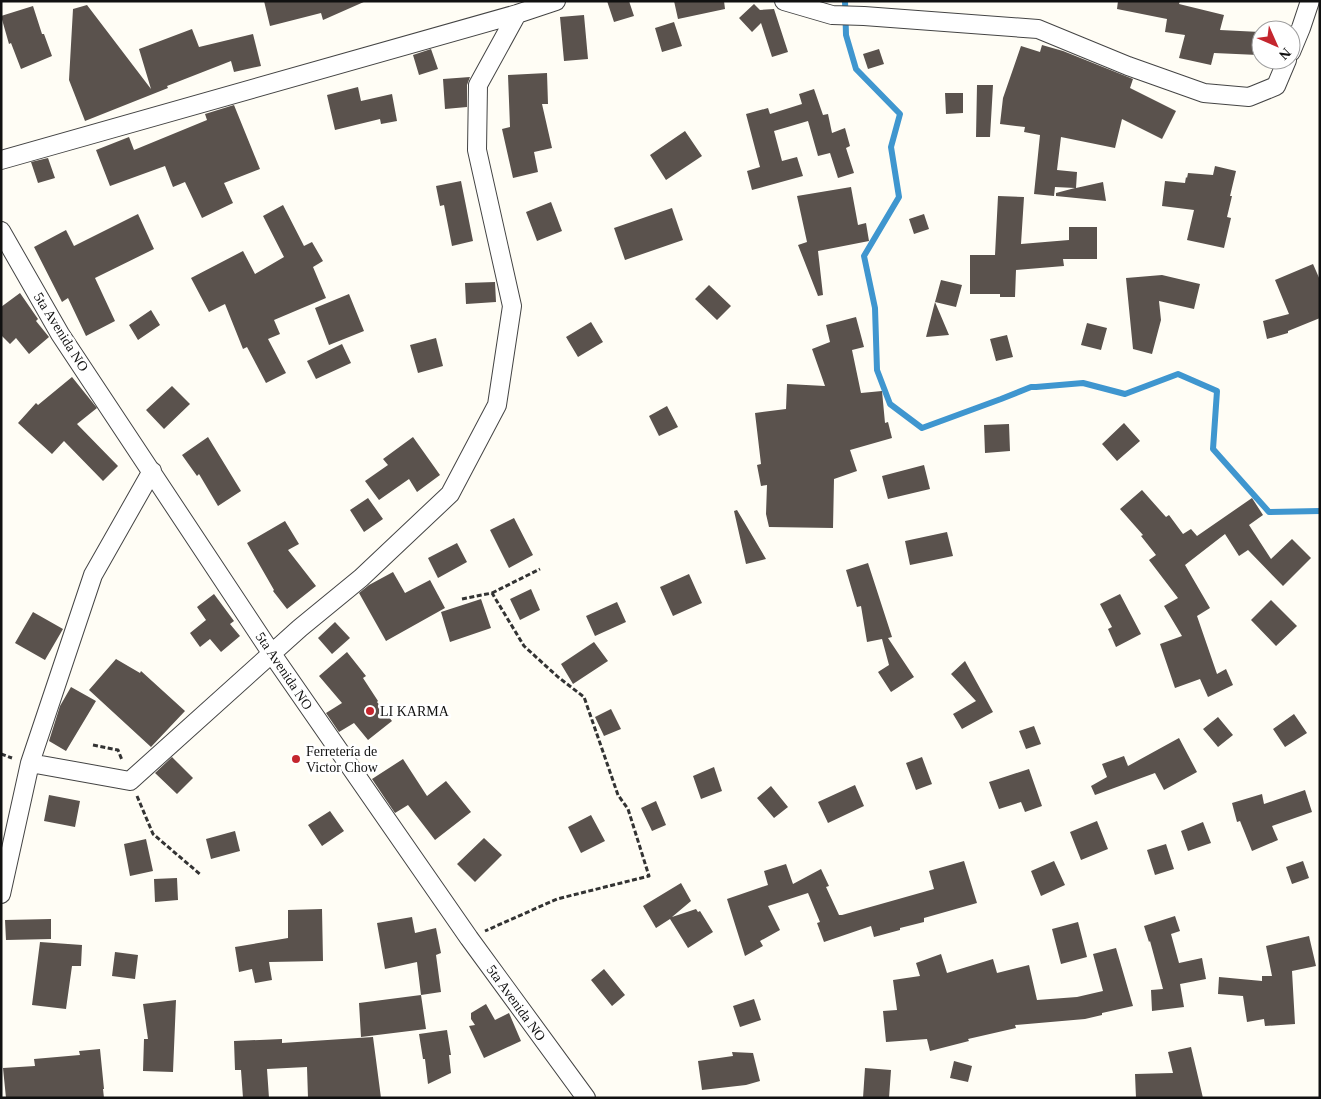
<svg xmlns="http://www.w3.org/2000/svg" width="1321" height="1099" viewBox="0 0 1321 1099" font-family="'Times New Roman',serif">
  <rect width="100%" height="100%" fill="#fffdf5"/>
  <g fill="none" stroke-linecap="round" stroke-linejoin="round">
    <path stroke="#3f96cf" stroke-width="6" d="M845,1L846,35L856,69L900,114L891,147L899,197L864,256L875,308L877,370L890,404L922,428L1001,399L1031,387H1036L1083,383L1125,394L1178,374L1217,391L1213,449L1269,512L1320,511"/>
  </g>
  <path fill="#5a524d" d="M264,1H366L323,20L321,13L270,26Z
    M607,1H629L634,16L614,22Z
    M674,1H724L725,9L678,19Z
    M1118,1H1180L1179,4L1224,15L1220,30L1260,32L1258,55L1214,53L1211,65L1179,58L1185,35L1165,32L1167,19L1117,9Z
    M754,4L760,10L774,9L788,52L772,57L761,23L752,32L739,18Z
    M87,5L151,89L139,49L192,29L199,47L253,34L261,66L234,72L231,61L167,86L168,88L85,121L69,80L73,9Z
    M33,6L42,34H44L52,56L21,69L11,43L9,44L1,16Z
    M584,15L588,59L564,61L560,17Z
    M674,22L682,46L662,52L655,28Z
    M1042,45L1063,51L1133,79L1130,88L1176,111L1162,139L1122,119L1115,148L1061,137L1057,170L1077,172L1076,188L1103,182L1106,201L1056,196V193L1075,188L1055,187L1054,196L1034,194L1040,135L1024,132L1025,127L1000,124L1003,98L1021,46L1040,52Z
    M431,49L438,69L419,75L413,55Z
    M879,49L884,64L868,69L863,54Z
    M547,73L548,104H542L552,148L534,152L538,172L513,178L502,129L510,127L508,75Z
    M470,77L467,85V107L445,109L443,79Z
    M977,85H993L990,137H976Z
    M358,87L361,101L392,94L397,121L381,124L380,119L335,130L327,95Z
    M814,89L823,115L828,114L832,133L845,128L850,146L846,148L854,173L838,178L830,153L818,156L808,121L774,131L782,161L797,157L803,176L752,190L747,171L760,167L746,114L768,108L770,114L802,104L799,94Z
    M945,93H963V113L946,114Z
    M234,105L260,169L224,183L233,203L202,218L185,182L173,187L165,166L110,186L96,150L129,137L134,150L207,120L205,114Z
    M685,131L702,156L666,180L650,155Z
    M48,158L55,178L38,183L31,162Z
    M1215,166L1236,171L1230,196H1232L1227,217L1231,218L1224,248L1187,240L1194,210L1162,206L1165,181L1185,183L1186,177L1187,178L1188,173L1213,175Z
    M461,181L473,241L452,246L444,205L440,206L436,186Z
    M851,187L858,225L866,223L869,241L818,251L823,295L818,296L798,245L807,242L797,196Z
    M998,196L1024,197L1021,244L1069,240V227H1097V259H1063L1064,266L1016,270L1015,297H1000V294H970V255H995Z
    M551,202L562,231L537,241L526,212Z
    M283,205L304,246L312,242L323,261L313,267L326,298L274,320L280,334L268,339L286,373L266,383L247,347L243,349L225,304L209,312L191,278L243,251L255,274L284,257L263,216Z
    M672,208L683,240L625,260L614,228Z
    M138,214L154,249L95,278L115,321L86,336L68,298L62,302L34,247L66,230L74,246Z
    M924,214L929,229L914,234L909,219Z
    M1313,264L1320,280V318L1288,331V333L1267,339L1263,321L1289,314L1275,280Z
    M1162,275L1200,284L1194,309L1159,301L1161,320L1152,354L1133,349L1126,278Z
    M941,280L962,285L956,307L935,302Z
    M495,282L496,302L466,304L465,283Z
    M709,285L731,306L717,320L695,299Z
    M20,293L38,319L36,321L49,337L29,354L16,338L10,344L1,335V307Z
    M349,294L364,331L329,345L315,308Z
    M935,302L949,335L926,337Z
    M151,310L160,325L138,340L129,325Z
    M856,317L864,347L852,350L861,393L882,391L885,423L888,422L892,438L850,450L857,471L834,479L833,528L769,527L766,514L767,485L761,486L757,465L761,464L755,413L786,409L787,384L825,386L812,349L830,342L826,325Z
    M591,322L603,342L578,357L566,337Z
    M1087,323L1107,328L1101,350L1081,345Z
    M1007,335L1013,357L996,361L990,339Z
    M436,338L443,366L418,373L410,345Z
    M342,344L351,363L316,379L307,361Z
    M72,377L97,408L77,424L118,466L103,481L64,441L52,454L18,423L36,403L38,405Z
    M172,386L190,404L164,429L146,410Z
    M667,406L678,427L659,436L649,416Z
    M1124,423L1140,441L1117,461L1102,444Z
    M1009,424L1010,451L985,453L984,425Z
    M208,437L241,491L218,506L199,474L197,476L182,455Z
    M413,437L440,475L417,492L409,479L379,500L365,481L388,465L383,459Z
    M924,465L930,489L888,499L882,476Z
    M1142,490L1166,517L1169,515L1183,534L1191,529L1197,536L1252,498L1263,515L1249,525L1271,559L1292,539L1311,558L1283,586L1248,550L1239,556L1225,534L1185,565L1210,608L1197,616L1217,674L1226,669L1233,685L1208,697L1200,679L1175,688L1160,644L1182,636L1164,606L1178,598L1149,560L1156,555L1141,536L1143,535L1120,509Z
    M368,498L383,519L364,532L350,510Z
    M737,510L766,559L746,564L734,511Z
    M514,518L533,555L509,568L490,530Z
    M285,521L299,544L288,550L316,586L287,609L273,591L274,590L247,543Z
    M947,532L953,556L910,565L905,541Z
    M457,543L467,562L438,578L428,558Z
    M868,563L892,637L888,638L914,677L891,692L878,672L889,665L882,639L867,642L861,606L857,607L846,570Z
    M393,572L405,593L430,580L445,608L386,641L359,593L369,585Z
    M689,574L702,603L673,616L660,587Z
    M531,589L540,610L520,620L510,599Z
    M214,594L234,621L230,624L240,636L221,652L210,639L200,647L190,633L206,620L197,607Z
    M1120,594L1141,634L1116,647L1108,629L1112,627L1100,604Z
    M481,599L491,628L450,642L441,612Z
    M1271,600L1297,626L1276,646L1251,620Z
    M617,602L626,622L595,636L586,616Z
    M33,612L63,629L45,660L15,643Z
    M335,622L350,638L332,654L318,638Z
    M594,642L608,661L573,684L561,664Z
    M347,652L366,676L363,678L378,701L377,702L392,721L368,740L354,723L339,732L326,713L342,703L319,676Z
    M116,659L140,673L141,671L185,711L151,747L89,690Z
    M965,661L993,712L962,729L953,714L976,701L951,674Z
    M71,687L96,701L66,751L49,741L60,706Z
    M611,709L621,729L604,736L595,717Z
    M1294,714L1307,733L1285,747L1273,729Z
    M1218,717L1233,735L1218,747L1203,729Z
    M1034,726L1041,744L1026,749L1019,731Z
    M1179,738L1197,772L1164,790L1155,773L1095,795L1091,786L1107,777L1102,764L1124,756L1128,766Z
    M172,757L193,778L177,794L155,773Z
    M922,757L932,784L916,790L906,763Z
    M403,759L427,796L446,781L471,812L435,840L408,805L395,813L372,779Z
    M714,767L722,791L701,799L693,776Z
    M1029,769L1042,806L1025,812L1021,802L999,809L989,782Z
    M855,785L864,806L828,823L818,802Z
    M771,786L788,807L774,818L757,798Z
    M1305,790L1312,812L1272,826L1278,840L1252,851L1240,821L1237,822L1232,803L1262,794L1264,804Z
    M49,795L80,801L75,827L44,821Z
    M656,801L666,825L652,831L641,808Z
    M330,811L344,831L322,846L308,825Z
    M591,815L605,841L581,853L568,827Z
    M1097,821L1108,849L1081,860L1070,832Z
    M1203,822L1211,843L1188,851L1181,831Z
    M235,831L240,851L211,859L206,839Z
    M484,838L502,855L475,882L457,864Z
    M146,839L153,871L130,876L124,844Z
    M1166,844L1174,869L1155,875L1147,850Z
    M964,861L977,903L924,918V922L900,928V930L874,937L871,926L824,942L817,923L820,922L808,893L768,906L780,930L760,941L763,946L745,956L727,899L768,885L764,871L786,864L793,884L821,869L829,886L826,887L839,915H842L934,889L929,871Z
    M1054,861L1065,885L1041,896L1031,871Z
    M1303,861L1309,878L1292,884L1286,867Z
    M177,878L178,900L155,902L154,879Z
    M681,883L691,901L672,917L696,909L698,912L700,911L713,932L688,948L670,919L656,928L643,906Z
    M322,909L323,961L269,962L272,980L255,983L252,969L239,972L235,947L288,938V910Z
    M1175,916L1180,931L1171,934L1179,963L1202,958L1206,979L1180,984L1184,1007L1152,1011L1151,990L1163,989L1150,941L1149,942L1144,926Z
    M412,917L415,933L436,928L441,953L436,955L441,992L421,995L417,962L385,969L377,923Z
    M51,919V939L6,940L5,920Z
    M1078,922L1087,957L1061,964L1052,929Z
    M1309,936L1316,966L1292,971L1295,1024L1265,1026L1264,1019L1247,1022L1243,996L1218,994L1219,977L1262,981V976H1272L1266,946Z
    M40,942L82,945L81,966H72L66,1009L32,1005Z
    M1116,948L1133,1006L1102,1013V1015L1085,1019L1015,1025L1016,1028L968,1039L969,1041L930,1051L927,1039L886,1042L883,1011L897,1010L893,980L920,976L916,963L941,954L947,973L993,959L997,973L1029,965L1037,1000L1077,997L1103,991L1093,954Z
    M115,952L138,955L135,979L112,976Z
    M604,969L625,995L612,1006L591,980Z
    M421,995L426,1029L361,1037L359,1003Z
    M754,999L761,1020L740,1027L733,1006Z
    M176,1000L173,1072L143,1071L144,1039H148L143,1004Z
    M486,1004L495,1020L509,1013L521,1041L484,1058L469,1026L475,1025L471,1019V1013Z
    M447,1030L451,1055H449L451,1073L428,1084L425,1059H423L419,1034Z
    M373,1037L381,1098H308L307,1067L267,1069L269,1098H243L241,1070H235L234,1041L282,1039V1043Z
    M1191,1047L1203,1098H1136L1135,1074L1173,1073L1168,1052Z
    M100,1049L104,1089H103L104,1098H6L3,1068L35,1066L34,1059L80,1055L79,1051Z
    M732,1052L753,1053L760,1081L746,1085L702,1090L698,1061L733,1056Z
    M954,1061L972,1066L968,1082L950,1078Z
    M865,1068L891,1070L889,1098H863Z"/>
  <g fill="none" stroke-linecap="round" stroke-linejoin="round">
    <g stroke="#444" stroke-width="20">
      <path id="minor" d="M784,1L832,15L864,16L1038,29L1128,66L1204,93L1249,97L1276,86L1287,60
        M1291,52L1301,28L1310,1
        M1,160L517,14L556,1
        M1,231L60,334L272,654L469,938L586,1098
        M30,763L130,781L300,628L361,578L450,494L497,405L512,306L477,150L478,85L517,14
        M1,894L30,763L93,575L152,471"/>
    </g>
    <path stroke="#333" stroke-width="3" stroke-dasharray="5 2.5" stroke-linecap="butt" d="M492,593L540,569
      M462,599L492,593L524,646L558,677L584,697L618,795L628,809L649,876L557,899L485,931
      M93,745L118,750L122,760
      M1,754L12,758
      M137,796L153,834L201,875"/>
    <use href="#minor" stroke="#fff" stroke-width="18"/>
  </g>
  <g fill="#c4262e" stroke="#fff" stroke-width="2">
    <circle cx="370" cy="711" r="5"/>
    <circle cx="296" cy="759" r="5"/>
  </g>
  <g text-anchor="middle" dominant-baseline="central" stroke-width="5" stroke-linejoin="round" paint-order="stroke">
    <g font-size="14" fill="#111" stroke="#fff">
      <text transform="translate(61 332) rotate(58)">5ta Avenida NO</text>
      <text transform="translate(284 671) rotate(56)">5ta Avenida NO</text>
      <text transform="translate(516 1003) rotate(54)">5ta Avenida NO</text>
    </g>
    <g font-size="14" fill="#111" stroke="#fff" text-anchor="start">
      <text x="380" y="711">LI KARMA</text>
      <text x="306" y="751">Ferretería de<tspan x="306" dy="16">Victor Chow</tspan></text>
    </g>
  </g>
  <rect width="1321" height="1099" fill="none" stroke="#111111" stroke-width="5"/>
  <g transform="translate(1276 45) rotate(135)"><circle r="24" fill="#ffffff" stroke="#a0a0a0"/>
  <path d="M0-4L9 19L0 12L-9 19Z" fill="#c4262e"/>
  <text y="-8" font-size="14" font-weight="bold" text-anchor="middle" fill="#111111">N</text>
  </g>
</svg>
